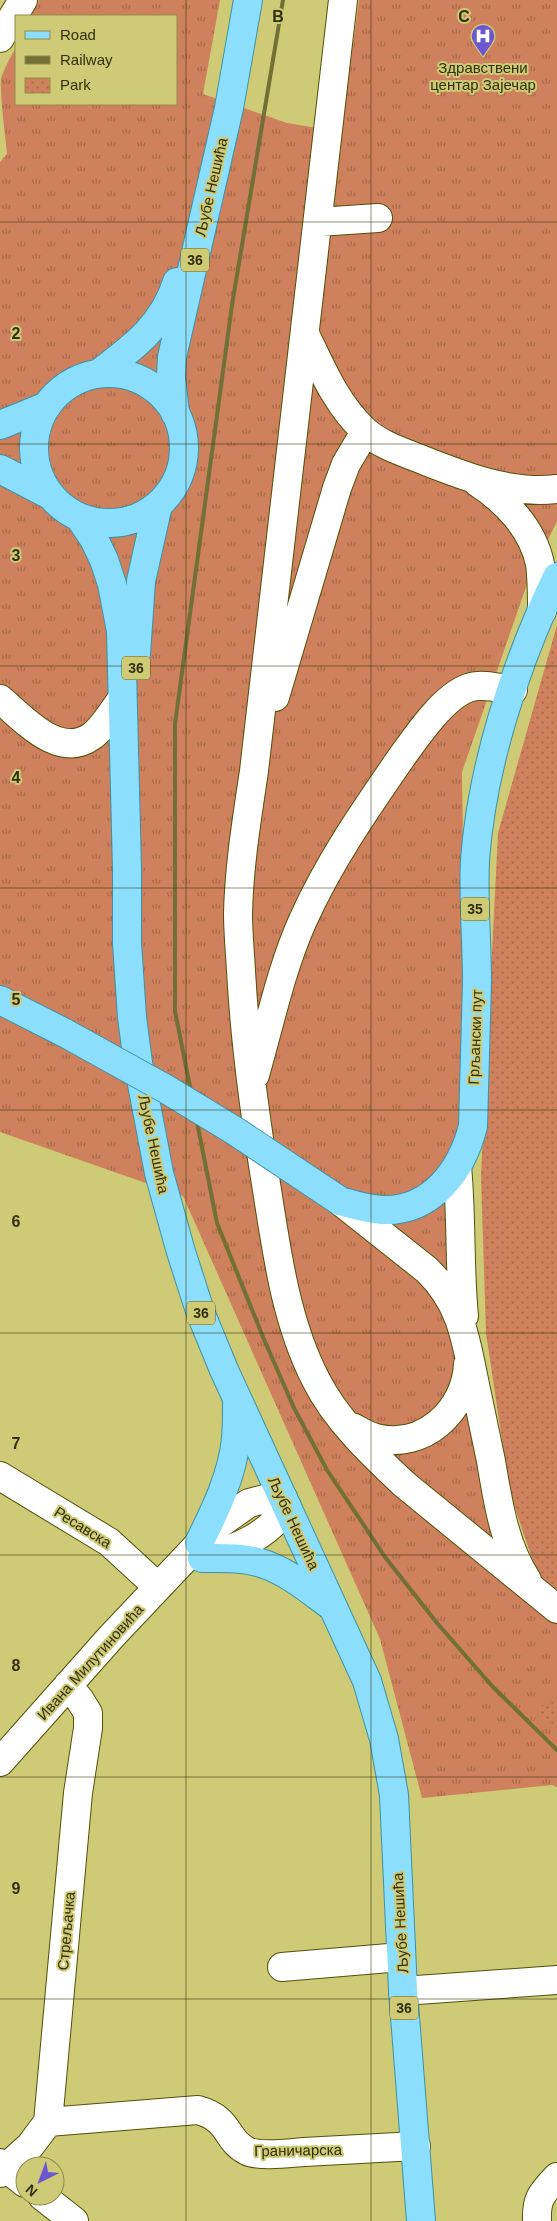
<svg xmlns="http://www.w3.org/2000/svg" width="557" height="2221" viewBox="0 0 557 2221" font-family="Helvetica,sans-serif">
  <defs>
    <pattern id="grass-tufts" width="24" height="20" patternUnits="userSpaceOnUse" patternTransform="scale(1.25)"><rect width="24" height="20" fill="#ce815c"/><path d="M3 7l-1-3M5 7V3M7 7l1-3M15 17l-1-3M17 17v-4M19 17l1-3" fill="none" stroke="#a86a4a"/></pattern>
    <pattern id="park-dots" width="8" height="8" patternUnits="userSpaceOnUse" patternTransform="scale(1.25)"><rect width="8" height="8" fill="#ce815c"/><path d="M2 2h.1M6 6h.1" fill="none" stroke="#a86a4a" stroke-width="1.8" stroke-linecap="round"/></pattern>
  </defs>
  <rect width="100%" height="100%" fill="#ceca75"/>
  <path fill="url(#grass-tufts)" d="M39,0H220L203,94L287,123L341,132L359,0H557V521L527,584L462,772L471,1429L536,1574L557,1607V1787L552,1785L422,1798L380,1639L183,1196L0,1132V162L7,154C5,133 0,97 1,79C4,68 11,57 16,47V104H176V16H31Z"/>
  <path fill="url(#park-dots)" d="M557,625V1626L551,1615L510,1493L486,1333L481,1175L498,833Z
    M557,1692V1731L536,1713Z"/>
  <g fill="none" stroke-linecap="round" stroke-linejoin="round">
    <g stroke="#545009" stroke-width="30">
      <path id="minor" d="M343,0L254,771C247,818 239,866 238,914C238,933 240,952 241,971C245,1045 255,1117 267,1190C277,1254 286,1322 316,1380C336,1420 372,1454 404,1484L557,1609
        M0,38L23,0
        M318,222L378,218
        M305,334C321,367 336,404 364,430C377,443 400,451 418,458C461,475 509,495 557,489
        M477,482C506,501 533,529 540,564C542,579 542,595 542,611
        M275,697L337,488L346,464L365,432
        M0,699C24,719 59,760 92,736C103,728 113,711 121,700
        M255,1075C270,1023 281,969 303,920C329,862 365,810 401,758C417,736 443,697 468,688C482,683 499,688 513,690
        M457,1167C462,1217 459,1267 464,1316
        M340,1201L427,1270C459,1301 465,1334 473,1375C479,1404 485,1432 491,1461C498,1502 504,1545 527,1580
        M352,1427C360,1431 368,1436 376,1438C424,1450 466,1410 468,1364
        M0,1476L109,1542L158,1587
        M205,1557C238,1548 268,1536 287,1507
        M0,1762L111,1637L215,1527L249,1503L273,1497L283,1498
        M282,1967L401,1957
        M403,1991L557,1980
        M48,2122L198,2110C231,2119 225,2140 247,2151C259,2157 290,2153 304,2152C341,2150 378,2148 416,2146
        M0,2163L25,2183
        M0,2173L30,2146L48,2122L78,1793L88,1728V1713L80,1700L68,1685
        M42,2196L74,2221
        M537,2221C536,2198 542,2193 557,2177"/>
    </g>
    <g stroke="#3b93a7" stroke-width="30">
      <path id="major" d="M34 448a75 75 0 1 1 150 0a75 75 0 1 1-150 0Z
        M98,374C134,347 163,326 177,282
        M175,413L171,377L172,357L229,108L248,0
        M0,425L47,406
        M0,469L50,495
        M80,518L94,539L104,560L112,584L121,631L127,869V943L132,1017L138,1063L159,1173L181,1252L201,1314L224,1370L367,1681L384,1739L394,1795L403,1991L421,2221
        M136,654L141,581L158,505
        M0,1000L65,1033
        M340,1201C354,1205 367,1209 382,1210C432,1212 462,1170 473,1126C474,1078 476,1030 477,982C477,941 473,901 475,860C482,765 516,663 557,577
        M199,1543C215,1511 233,1474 236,1438C237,1426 237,1414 237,1403
        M202,1558C221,1558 242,1557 261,1563C287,1571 308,1589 330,1605"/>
    </g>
    <use href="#minor" stroke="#fff" stroke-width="28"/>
    <use href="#major" stroke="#8cdffc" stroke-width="28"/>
    <path stroke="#726f37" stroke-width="4" d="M283,0L232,305L175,724V1011L217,1223L263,1337L294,1408L327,1470L385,1557L437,1623L492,1686L557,1750"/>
    <g stroke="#3b93a7" stroke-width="30" stroke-linecap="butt">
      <path id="major-bridge" d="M65,1033L166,1089L235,1131L340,1201"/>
    </g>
    <use href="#major-bridge" stroke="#8cdffc" stroke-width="28"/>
  </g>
  <path fill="none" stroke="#32300c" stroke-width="1" stroke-opacity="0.55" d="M186,0V2221M371,0V2221M0,222H557M0,444H557M0,666H557M0,888H557M0,1110H557M0,1333H557M0,1555H557M0,1777H557M0,1999H557"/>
  <defs>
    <g id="hospital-pin" transform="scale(1.25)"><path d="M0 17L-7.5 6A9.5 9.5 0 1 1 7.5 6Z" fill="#6b57d0" stroke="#ceca75"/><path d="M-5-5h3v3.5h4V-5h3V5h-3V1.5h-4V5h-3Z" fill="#fff"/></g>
  </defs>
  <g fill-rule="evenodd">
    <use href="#hospital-pin" x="483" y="36"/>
  </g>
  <g text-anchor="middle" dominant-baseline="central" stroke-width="4" stroke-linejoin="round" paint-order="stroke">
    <g fill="#ceca75" stroke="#615e2c" stroke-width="1">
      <rect x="181" y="248.5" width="28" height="23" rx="4"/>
      <rect x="122" y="656.5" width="28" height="23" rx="4"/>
      <rect x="461" y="897.5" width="28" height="23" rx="4"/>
      <rect x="187" y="1301.5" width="28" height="23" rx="4"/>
      <rect x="390" y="1996.5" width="28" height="23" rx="4"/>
    </g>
    <g font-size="14" font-weight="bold" fill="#32300c">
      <text x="195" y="260">36</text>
      <text x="136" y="668">36</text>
      <text x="475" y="909">35</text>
      <text x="201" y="1313">36</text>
      <text x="404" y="2008">36</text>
    </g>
    <g font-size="15" fill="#32300c" stroke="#ceca75">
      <text x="483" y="67">Здравствени<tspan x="483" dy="17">центар Зајечар</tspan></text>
    </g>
    <g font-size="15" fill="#32300c" stroke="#ceca75">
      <text transform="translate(211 187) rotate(-77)">Љубе Нешића</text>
      <text transform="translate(475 1037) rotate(-88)">Грљански пут</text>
      <text transform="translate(154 1144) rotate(78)">Љубе Нешића</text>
      <text transform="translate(294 1523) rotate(65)">Љубе Нешића</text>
      <text transform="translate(83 1527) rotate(32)">Ресавска</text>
      <text transform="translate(90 1662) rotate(-48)">Ивана Милутиновића</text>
      <text transform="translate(400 1923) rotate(-93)">Љубе Нешића</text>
      <text transform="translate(66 1931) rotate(-85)">Стрељачка</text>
      <text transform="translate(298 2150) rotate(-1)">Граничарска</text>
    </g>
  </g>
  <g font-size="16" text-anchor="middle" font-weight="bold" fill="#32300c" stroke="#ceca75" stroke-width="4" stroke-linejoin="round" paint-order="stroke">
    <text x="278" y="22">B</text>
    <text x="464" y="22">C</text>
    <text x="16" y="339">2</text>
    <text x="16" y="561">3</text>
    <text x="16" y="783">4</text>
    <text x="16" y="1005">5</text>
    <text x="16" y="1227">6</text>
    <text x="16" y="1449">7</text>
    <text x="16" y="1671">8</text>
    <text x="16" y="1894">9</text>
  </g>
  <rect x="15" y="15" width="162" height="90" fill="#ceca75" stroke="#908c4b"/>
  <rect x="25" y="31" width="25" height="8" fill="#8cdffc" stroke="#908c4b"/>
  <text x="60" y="40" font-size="15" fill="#32300c">Road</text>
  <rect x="25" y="56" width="25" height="8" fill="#726f37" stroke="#908c4b"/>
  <text x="60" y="65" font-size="15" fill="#32300c">Railway</text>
  <rect x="25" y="78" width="25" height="15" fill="url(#park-dots)" stroke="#908c4b"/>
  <text x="60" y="90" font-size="15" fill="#32300c">Park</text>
  <g transform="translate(40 2181) rotate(222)"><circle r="24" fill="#ceca75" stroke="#908c4b"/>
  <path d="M0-4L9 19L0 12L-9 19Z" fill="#6b57d0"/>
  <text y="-8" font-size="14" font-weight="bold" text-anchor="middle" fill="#32300c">N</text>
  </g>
</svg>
